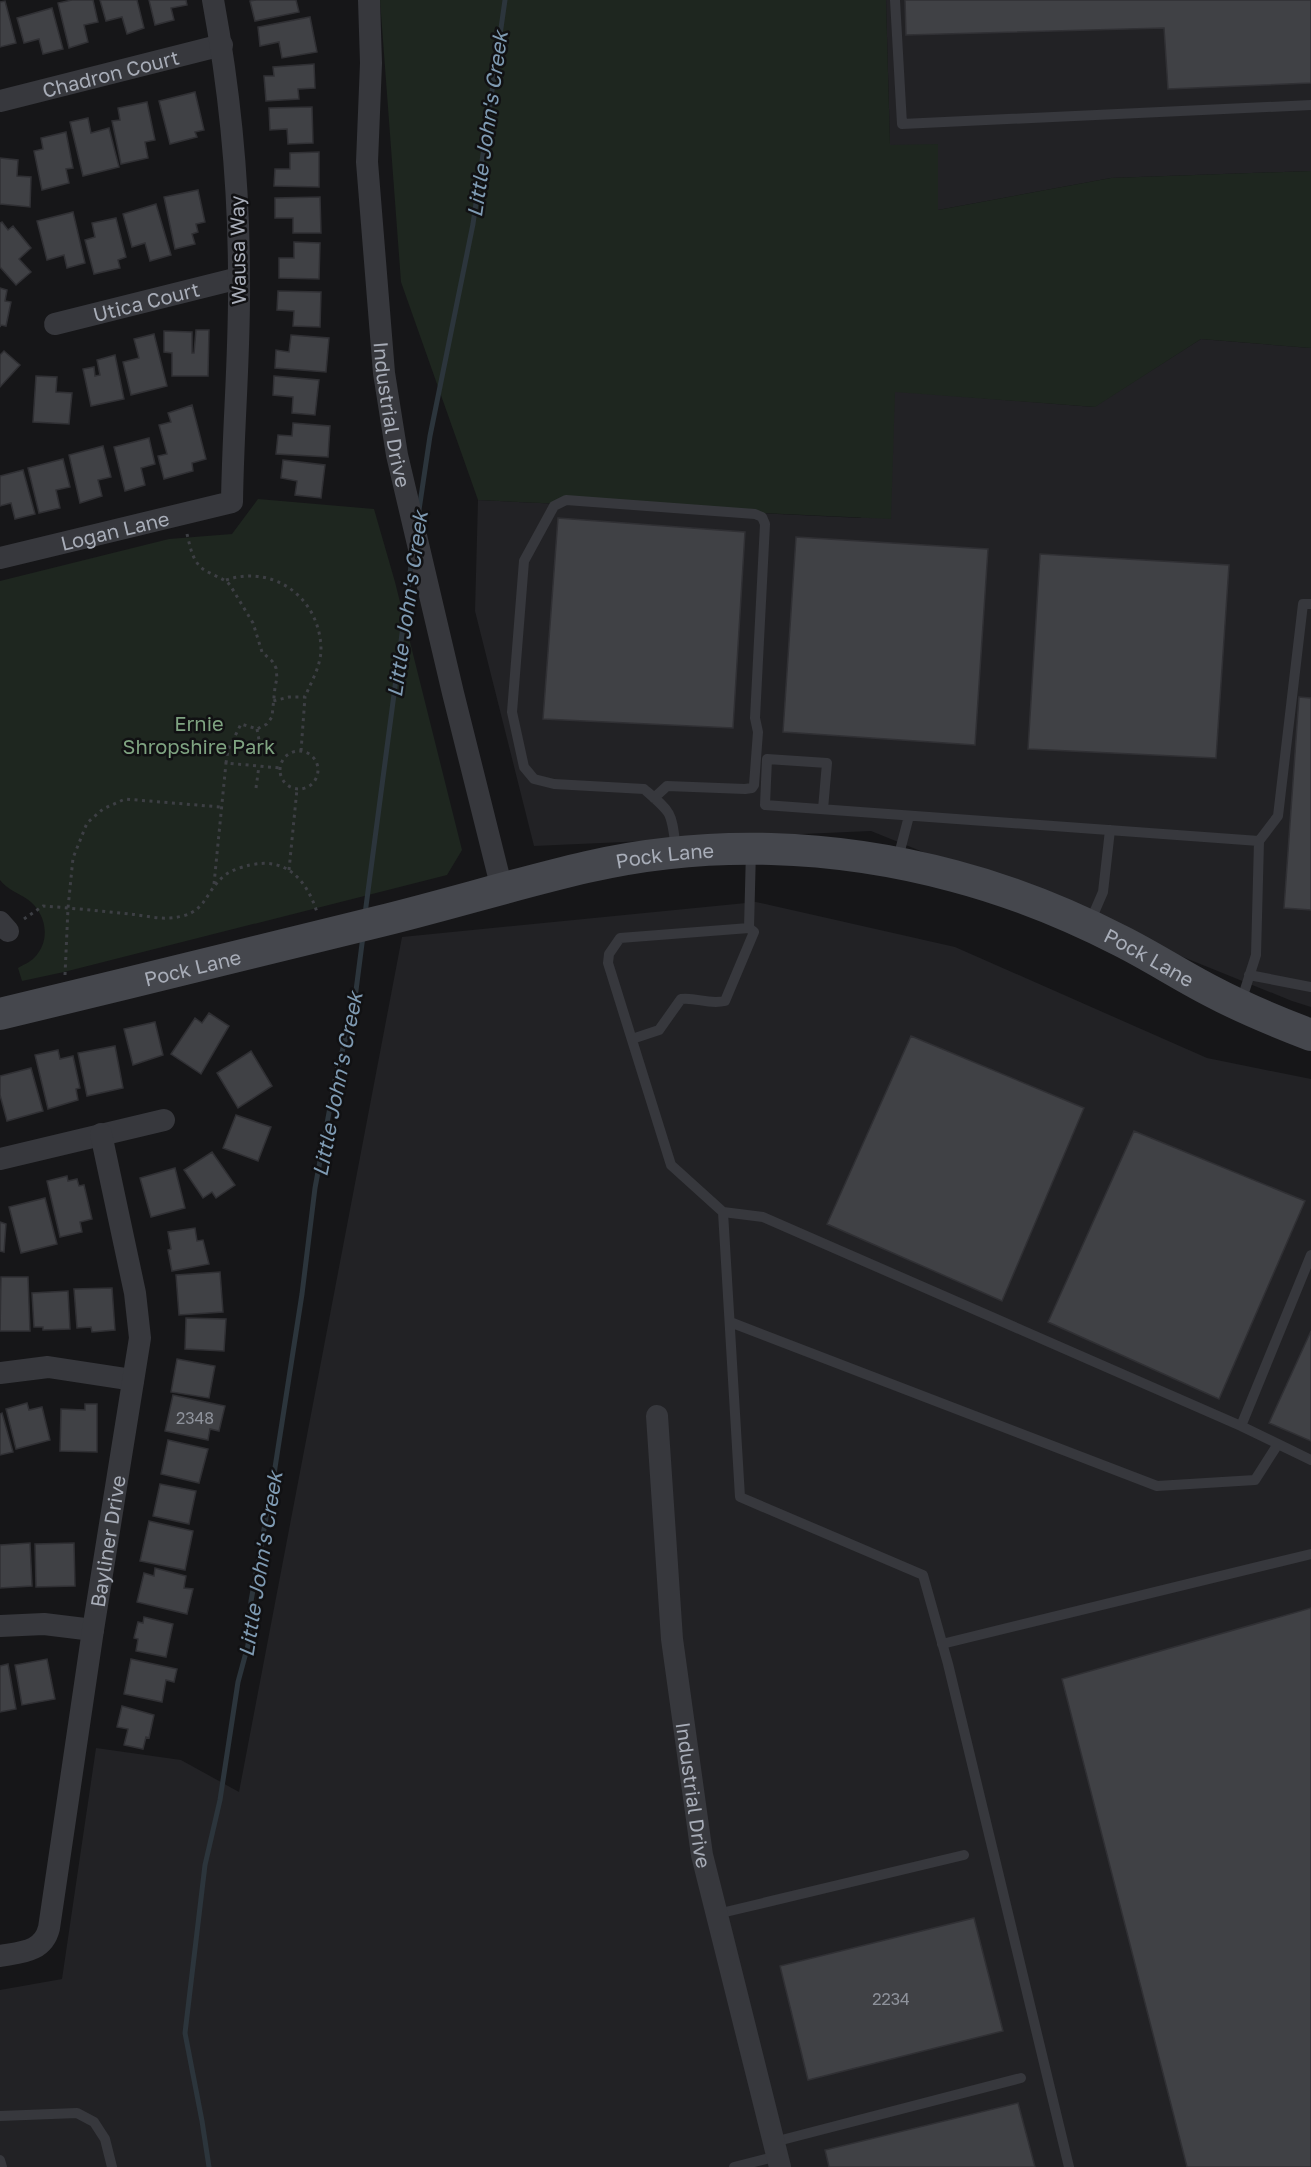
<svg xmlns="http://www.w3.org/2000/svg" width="1311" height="2167" viewBox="0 0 1311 2167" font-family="'Golos Text',sans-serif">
  <rect width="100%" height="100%" fill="#161618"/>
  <path fill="#222225" d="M886,0H1311V171L1111,178L938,210L890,145Z
    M1201,339L1311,348V1007L1292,1001L871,831L534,846L475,611L478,500L861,518L894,391L1094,407Z
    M756,902L955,947L1207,1058L1311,1079V2167H0V1990L62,1979L96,1748L181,1760L239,1792L402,937Z"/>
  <path fill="#1e261f" d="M380,0H886L890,145L938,144V210L1111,178L1311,171V348L1201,339L1095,407L895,392L891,519L478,500L401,282Z
    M258,499L374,509L395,582L462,850L447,875L64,972L22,981L18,968C23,965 30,962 34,958C52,940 46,912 27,899C18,893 7,889 0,880V581L169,539L232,534Z"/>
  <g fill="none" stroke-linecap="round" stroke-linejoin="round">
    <path stroke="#2c353c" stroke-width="5" d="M419,510L430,436L473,224L505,0
      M365,914L412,558
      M209,2167L202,2121L185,2033L205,1865L220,1800L238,1682L248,1645L251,1601L274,1474L302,1294L315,1188L336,1075L354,1006L363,936"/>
  </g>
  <path fill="#404145" stroke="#303034" stroke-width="1.5" d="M72,0H93L98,22L84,25L88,42L69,48L58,3Z
    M100,0H137L144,28L127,34L122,17L106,21Z
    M149,0H186L187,5L171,8L174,20L155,25Z
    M256,0H296L299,12L255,21L250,1Z
    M905,0H1311V83L1168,89L1164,28L906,35Z
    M5,1L16,43L0,47V2Z
    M52,8L63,49L43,54L39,39L24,43L17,18Z
    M310,17L317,52L282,58L279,42L260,46L258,27Z
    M314,64L315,88L298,89L299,99L266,101L264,76H274L273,67Z
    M195,92L204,130L195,132L197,137L170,144L159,101Z
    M147,102L155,140L145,142L148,158L121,164L112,121L120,120L118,108Z
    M312,107L313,143L288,144L287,129L270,130L269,108Z
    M88,118L91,133L109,128L119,167L83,176L70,122Z
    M66,132L73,168L66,169L69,183L42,190L34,151L43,149L41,138Z
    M319,152V187L274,186L275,169H290V153Z
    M0,158L18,160L17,176L31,177L30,207L0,204Z
    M198,190L205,222L196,224L198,232L192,234L195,244L175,249L164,197Z
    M320,197L321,233H293V218H275V198Z
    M156,204L171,255L150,261L145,243L132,247L123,214Z
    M73,212L85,263L67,268L64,255L47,260L37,221Z
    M116,218L126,257L118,260L120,268L94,274L85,240L95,237L92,223Z
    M2,222L8,230L13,226L31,248L19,259L31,272L16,285L0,267V223Z
    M294,242L320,243L319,279L279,278V258H294Z
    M0,288L7,290L5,301L11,302L6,326L1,325L0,327Z
    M278,291L321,292L320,327L293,326L294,311L277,310Z
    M196,330H209L208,376H172V353L164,352V331L192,332V353H194Z
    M154,334L167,386L131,395L123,362L139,358L134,339Z
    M291,335L329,338L326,372L275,368L276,350L289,352Z
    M4,351L20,365L0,387V355Z
    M115,355L124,399L91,406L83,369L94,367L95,376L100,375L97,360Z
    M36,376L57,377L56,392L72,393L69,424L33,422Z
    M274,376L319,380L315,415L292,413L293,397L273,395Z
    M192,405L206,459L192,463L193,471L164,479L158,456L167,454L159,425L171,422L168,413Z
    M293,423L330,426L328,457L276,454L278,435L292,436Z
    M149,438L155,464L141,468L145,485L125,491L114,447Z
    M103,446L111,477L98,480L102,496L80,503L69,455Z
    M63,459L70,487L56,490L60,508L39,513L28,468Z
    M283,460L325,465L321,498L295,495L297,481L281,478Z
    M23,470L35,514L15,519L11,503L0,506V476Z
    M558,518L745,532L733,728L543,719Z
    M796,537L988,549L975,745L783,732Z
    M1040,554L1229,565L1216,758L1028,749Z
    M1299,697L1311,698V910L1284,908Z
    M209,1013L229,1026L201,1074L171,1054L195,1018L202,1023Z
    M155,1022L163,1055L133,1065L124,1029Z
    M911,1036L1084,1108L1002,1301L827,1224Z
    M115,1046L123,1088L87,1096L78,1053Z
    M58,1050L60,1059L73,1056L80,1088L76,1089L78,1100L48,1109L35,1055Z
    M251,1051L272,1086L238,1108L217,1073Z
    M31,1068L43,1111L7,1121L0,1095V1076Z
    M236,1115L271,1127L258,1161L223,1148Z
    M1134,1131L1305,1201L1219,1399L1048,1322Z
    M212,1152L235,1185L216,1198L212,1192L203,1198L184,1170Z
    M175,1168L185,1208L151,1217L140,1178Z
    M67,1176L68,1181L77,1179L79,1186L84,1185L92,1219L80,1222L82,1232L60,1237L47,1181Z
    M45,1198L57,1244L21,1253L9,1207Z
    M0,1222L6,1224L4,1252L0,1251Z
    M195,1228L197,1241L203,1240L209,1264L172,1271L168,1250L171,1249L168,1232Z
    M220,1272L223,1312L179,1315L176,1275Z
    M1,1277H28L30,1331H0Z
    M112,1288L115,1330L92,1332L91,1327L77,1328L74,1289Z
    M68,1291L70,1329L43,1330V1327H34L32,1293Z
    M186,1318L226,1319L224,1351L185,1349Z
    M1311,1331V1441L1269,1423Z
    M177,1359L215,1366L209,1398L171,1392Z
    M173,1395L225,1406L219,1431L210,1429L208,1440L165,1431Z
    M27,1403L29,1410L42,1407L50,1440L16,1449L6,1409Z
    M85,1404H97V1452L60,1451L61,1409L85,1410Z
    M2,1413L13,1452L0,1455V1414Z
    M168,1440L208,1449L199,1483L161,1474Z
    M160,1484L196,1491L189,1524L153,1516Z
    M149,1521L193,1531L185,1570L140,1561Z
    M30,1543L32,1586L0,1588V1545Z
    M74,1543L75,1586L36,1587L35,1544Z
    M155,1568L186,1576L184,1588L193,1589L187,1614L137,1602L144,1573L154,1576Z
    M1311,1608V2167H1187L1062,1679Z
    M144,1617L173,1624L166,1657L136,1651L138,1639L134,1638L138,1622L143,1623Z
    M47,1659L55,1699L22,1705L15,1665Z
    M131,1659L177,1669L174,1682L166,1680L162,1702L124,1694Z
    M8,1664L16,1709L0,1712V1666Z
    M122,1706L154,1715L149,1738L146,1737L143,1749L124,1745L128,1729L117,1727Z
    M974,1918L1003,2031L808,2080L780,1966Z
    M1018,2103L1035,2167H829L825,2150Z"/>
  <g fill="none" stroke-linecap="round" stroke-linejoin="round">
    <path stroke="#3d3f44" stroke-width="3" stroke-dasharray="3 4.5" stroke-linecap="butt" d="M187,534C191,550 193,566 210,573C217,577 225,579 230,585L253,623L262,652L272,661L276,668L277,678L275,687L272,717L267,724L257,729L241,724L228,750L226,763L280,768
      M226,580C274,564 320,598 321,649C321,666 311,682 305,697H289L273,701
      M257,729L259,740
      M301,751L305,697
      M280 770a19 19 0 1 1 38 0a19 19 0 1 1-38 0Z
      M256,788L259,766
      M289,870L297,789
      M214,884L226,763
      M24,919L43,906C71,908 100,911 129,914C142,915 157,919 170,918C208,915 202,894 225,875C232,870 242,867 250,865C286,857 306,879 317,912
      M65,975L68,908L73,858L87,823L103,809L125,799L221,807"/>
    <path stroke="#37383d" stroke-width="10" d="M895,0L902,124L1311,105
      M654,798L667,786L745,789L752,788L754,785L758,732L755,718L765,524L762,517L755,514L566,500L554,506L524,561L512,712L524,767L534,779L554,784L644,789C673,814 671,811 676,849
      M823,809L827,763L767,759L765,805C929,817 1094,829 1259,841L1256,955L1241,1002
      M1259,841L1278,816L1303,604H1311
      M897,862L909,816
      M1090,922L1103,892L1110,830
      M749,928L751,850
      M1249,975L1311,987
      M632,1039L659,1030L681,999C697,997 708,1005 725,1001L754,932L749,928L620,938L609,954L608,963L671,1165L723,1212L740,1497L923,1575L948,1664L1069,2167
      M723,1212L763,1217L1241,1426L1311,1255
      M730,1322L1157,1486L1255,1480L1278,1444
      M1241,1426L1311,1460
      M942,1644L1311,1554
      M717,1914L964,1855
      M0,2116L77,2113L94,2122L105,2139L112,2167
      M774,2142L1021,2078
      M0,2160L2,2167
      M734,2167L778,2156"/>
    <g stroke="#37383d" stroke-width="22">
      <path id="s1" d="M369,0L371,63L367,162L384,373L397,455L453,693L502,889"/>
      <path id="s2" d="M0,101L222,45"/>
      <path id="s3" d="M55,324L239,278"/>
      <path id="s4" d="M0,558L232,502C233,427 240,353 239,278C239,185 230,92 213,0"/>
      <path d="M0,922L8,931"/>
      <path d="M0,1159L164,1120"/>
      <path d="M0,1373L48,1367L133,1380"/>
      <path id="s5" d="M657,1416L672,1639L702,1855L780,2167"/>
      <path d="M0,1626L44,1624L93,1630"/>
      <path id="s6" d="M0,1956C22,1952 43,1952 49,1928L93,1630L140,1338L135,1293L101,1134"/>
    </g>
    <path stroke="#45474d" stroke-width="32" id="s7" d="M0,1014C127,983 254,953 381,921C450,904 518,883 587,867C708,839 835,844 954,876C1011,891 1068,914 1121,941C1151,956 1180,975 1211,991C1243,1008 1277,1022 1311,1035"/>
  </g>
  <g text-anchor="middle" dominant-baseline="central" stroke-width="5" stroke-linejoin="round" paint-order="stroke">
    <g font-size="16" fill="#8e929b">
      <text x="195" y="1418">2348</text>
      <text x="891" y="1999">2234</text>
    </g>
    <g font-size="20" fill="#a8adb8" stroke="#111113">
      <text stroke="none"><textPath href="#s2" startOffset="114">Chadron Court</textPath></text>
      <text transform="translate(237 250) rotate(-91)">Wausa Way</text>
      <text stroke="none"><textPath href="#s3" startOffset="94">Utica Court</textPath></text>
      <text stroke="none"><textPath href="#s1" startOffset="416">Industrial Drive</textPath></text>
      <text stroke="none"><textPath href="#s4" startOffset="118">Logan Lane</textPath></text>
      <text stroke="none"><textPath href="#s7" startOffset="684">Pock Lane</textPath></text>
      <text stroke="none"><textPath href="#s7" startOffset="1188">Pock Lane</textPath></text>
      <text stroke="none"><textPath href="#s7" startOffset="198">Pock Lane</textPath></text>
      <text stroke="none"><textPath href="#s6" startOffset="452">Bayliner Drive</textPath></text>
      <text stroke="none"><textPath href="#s5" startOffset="381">Industrial Drive</textPath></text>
    </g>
    <g font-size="20" fill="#7fa381" stroke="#111113">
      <text x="199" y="723">Ernie<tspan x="199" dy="23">Shropshire Park</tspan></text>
    </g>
    <g font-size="21" font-style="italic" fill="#7f9bb3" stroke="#111113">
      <text transform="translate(487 124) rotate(-82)">Little John's Creek</text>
      <text transform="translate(407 604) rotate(-82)">Little John's Creek</text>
      <text transform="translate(337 1084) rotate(-79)">Little John's Creek</text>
      <text transform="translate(260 1564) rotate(-81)">Little John's Creek</text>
    </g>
  </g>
</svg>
